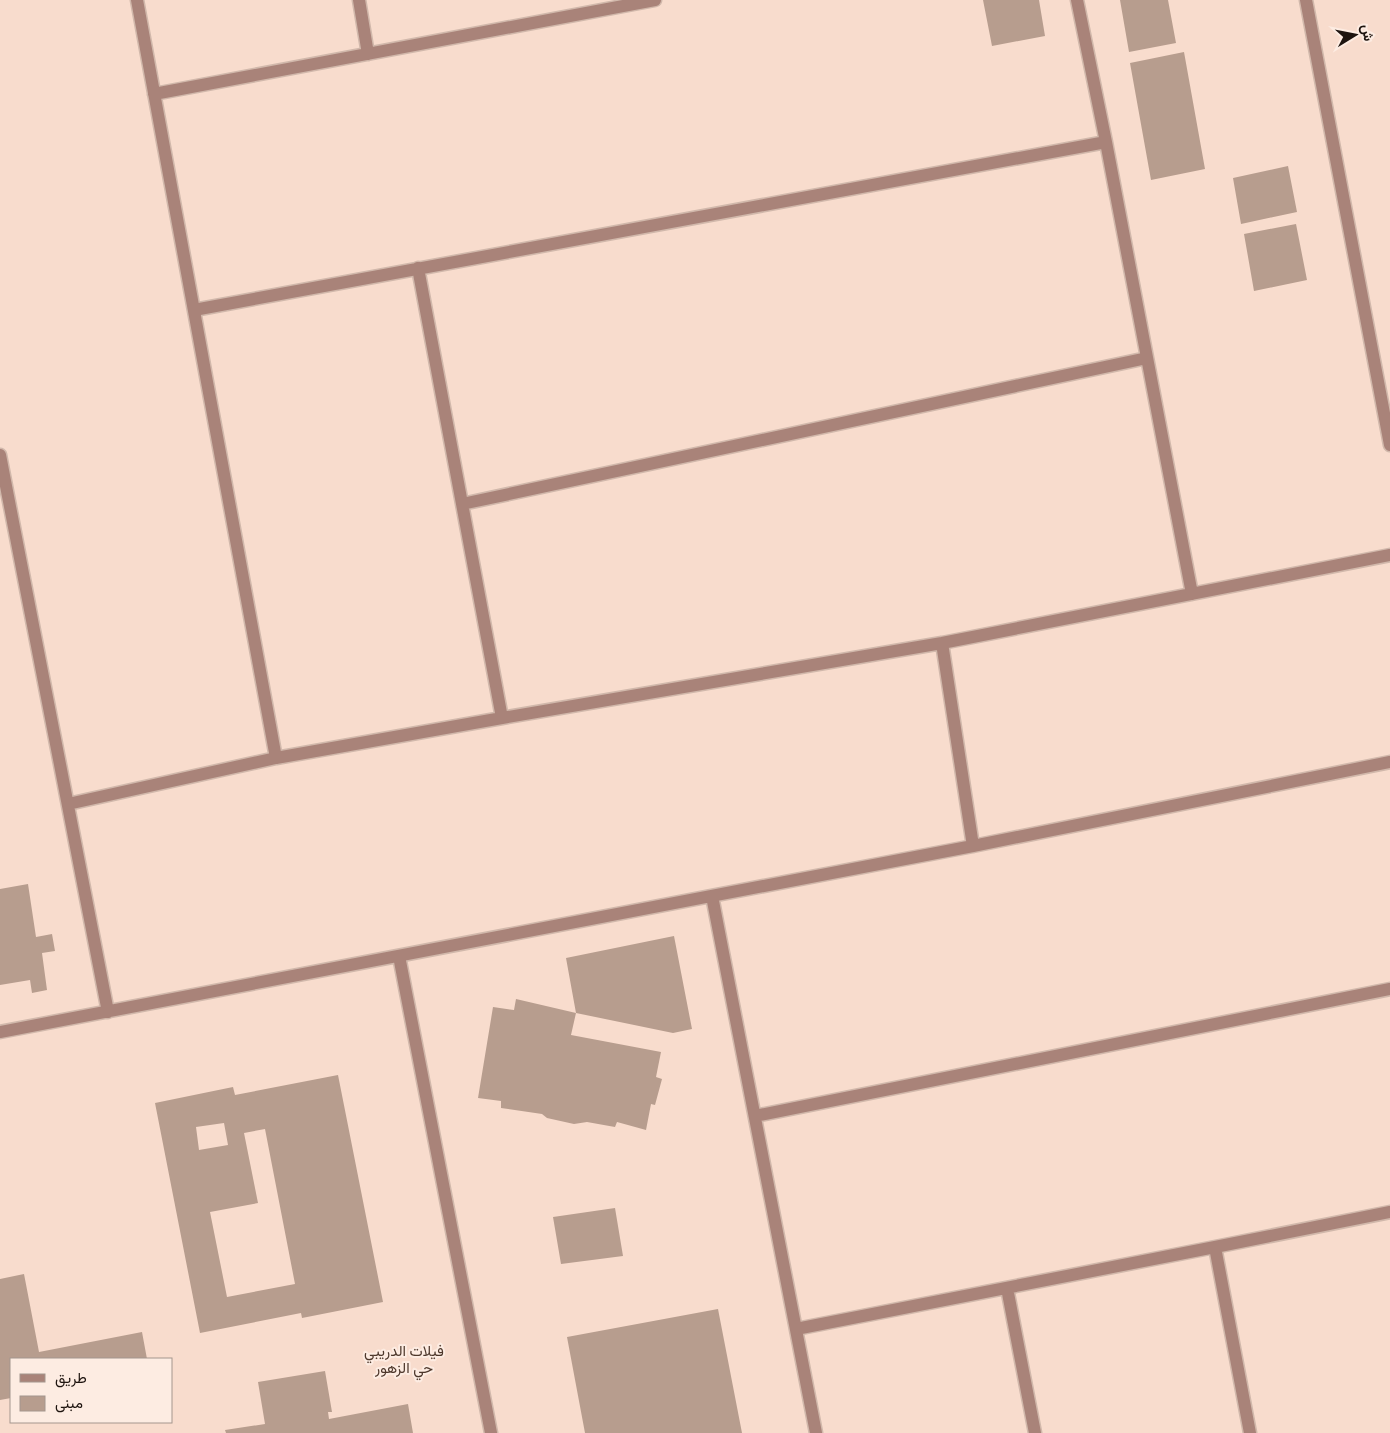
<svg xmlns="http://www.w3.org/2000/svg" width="1390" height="1433" viewBox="0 0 1390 1433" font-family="Overpass,Vazirmatn,sans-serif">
  <rect width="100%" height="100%" fill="#f8dccd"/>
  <path fill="#b79d8e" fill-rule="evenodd" d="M983,0H1039L1045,36L992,46Z
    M1120,0H1168L1176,43L1129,52Z
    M1184,52L1205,169L1151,180L1130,63Z
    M1288,166L1297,212L1241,224L1233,178Z
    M1296,224L1307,280L1254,291L1244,234Z
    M28,884L36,937L52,934L55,951L42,953L47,990L32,993L30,980L0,985V889Z
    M674,936L692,1029L673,1033L576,1013L566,958Z
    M516,999L576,1013L571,1035L661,1052L656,1077L662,1079L655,1105L651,1104L646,1130L617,1122L615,1127L587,1122L574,1124L547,1118L542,1114L501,1108V1101L478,1098L493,1007L514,1010Z
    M338,1075L383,1302L302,1318L301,1313L200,1333L155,1103L233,1087L235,1095ZM224,1123L228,1145L199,1150L196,1127ZM265,1129L295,1284L227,1297L210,1212L258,1203L244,1133Z
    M615,1208L623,1256L561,1264L553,1217Z
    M24,1274L39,1352L142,1332L147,1359H11V1398L0,1400V1279Z
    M718,1309L742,1433H585L567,1337Z
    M325,1371L332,1412H328L329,1419L408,1404L413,1433H226L225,1430L265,1424L258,1382Z"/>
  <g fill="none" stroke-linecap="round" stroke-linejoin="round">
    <g stroke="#d1b8ab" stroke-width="15">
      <path id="street" d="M137,0L276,758
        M359,0L368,54
        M1077,0L1106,142L1192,594
        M1306,0L1390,445
        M154,94L655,0
        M418,268L502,718
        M194,310L1106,142
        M0,455L108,1012
        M462,504L1147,358
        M942,643L973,846
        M68,804L276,758L502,718L942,643L1390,555
        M712,896L816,1433
        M399,956L491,1433
        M0,1032L973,846L1390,762
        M755,1116L1390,989
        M1215,1247L1250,1433
        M1007,1288L1035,1433
        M796,1329L1215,1247L1390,1212"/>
    </g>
    <use href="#street" stroke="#a98379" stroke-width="12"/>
  </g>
  <g text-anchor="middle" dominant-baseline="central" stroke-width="4" stroke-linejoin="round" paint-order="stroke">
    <g font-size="15" fill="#4d372b" stroke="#fdece2">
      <text x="404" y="1352">فيلات الدريبي<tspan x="404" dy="17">حي الزهور</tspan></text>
    </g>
  </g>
  <rect x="10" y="1358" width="162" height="65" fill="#fdece2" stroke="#a4968e"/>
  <rect x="20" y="1374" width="25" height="8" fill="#a98379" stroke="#a4968e"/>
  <text x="55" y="1383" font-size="15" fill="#1e140f">طريق</text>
  <rect x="20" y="1396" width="25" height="15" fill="#b79d8e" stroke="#a4968e"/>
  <text x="55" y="1408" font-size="15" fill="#1e140f">مبنى</text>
  <g transform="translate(1355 35) rotate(80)" stroke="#fdece2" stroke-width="4" paint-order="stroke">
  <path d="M0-4L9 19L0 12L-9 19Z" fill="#1e140f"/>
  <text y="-8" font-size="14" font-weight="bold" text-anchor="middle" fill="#1e140f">ش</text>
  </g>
</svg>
